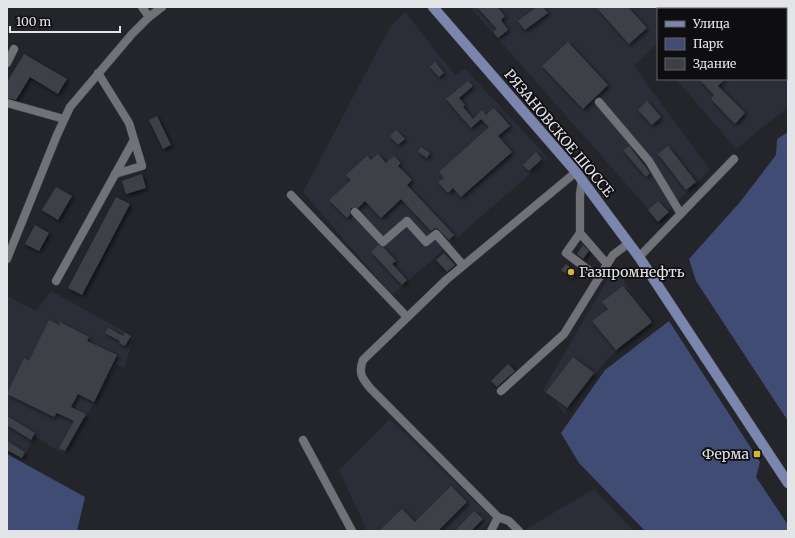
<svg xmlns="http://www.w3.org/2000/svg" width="795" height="538" viewBox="0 0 795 538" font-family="Merriweather,serif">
  <defs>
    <filter id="shadow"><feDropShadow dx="2" dy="2" stdDeviation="2" flood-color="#0009"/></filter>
  </defs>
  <rect width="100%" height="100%" fill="#23252a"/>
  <path fill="#2b2e39" d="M470,7H694L692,9H658V42L634,66L710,170L658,220Z
    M727,7H788V107L736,149L676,79H786V9H722Z
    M405,12L455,75L465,69L548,158L392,295L303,192L390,27Z
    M615,267L653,323L608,358L565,414L543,390Z
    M51,291L134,337L124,368L117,364L64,455L35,436L24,457L7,447V296L36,311Z
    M390,419L493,519L480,531H367L339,470Z
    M594,489L634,531H523Z"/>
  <path fill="#414c75" d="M788,132V421L696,281L689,259L740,202L776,155L777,139Z
    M669,321L760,462L756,477L788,525V531H645L579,463L561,433L605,370Z
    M7,454L85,497L77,531H7Z"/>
  <path fill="#3e4046" filter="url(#shadow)" d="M477,7H497L505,16L501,20L508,30L498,38L493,32L497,29Z
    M537,7H543L548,13L525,30L518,21Z
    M596,7H628L647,28L629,44Z
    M568,42L608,85L583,109L542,66Z
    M24,54L67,79L58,94L30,77L16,100L7,98V82Z
    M435,62L444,73L439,77L430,67Z
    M699,79H725L718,86L745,113L735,124L711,99L714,95Z
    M468,81L473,86L459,98L465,105L463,107L473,119L482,110L486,115L494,108L510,126L498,136L512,152L461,197L453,188L448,193L438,182L444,178L439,172L489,127L481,119L471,128L446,99Z
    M647,101L661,117L652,125L638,110Z
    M157,116L171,145L163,149L149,120Z
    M396,130L405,139L398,145L390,136Z
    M629,146L650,173L646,177L623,150Z
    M668,146L696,182L686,190L658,154Z
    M421,147L430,153L427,158L418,152Z
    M536,152L542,159L529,171L523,165Z
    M378,154L386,163L394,156L401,163L398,166L412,180L407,185L454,235L449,240L438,229L435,228L431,231L401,199L381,218L365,201L358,208H351L350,215L347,218L329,200L351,180L346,175L367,156L371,160Z
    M142,174L146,188L126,194L122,181Z
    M56,187L72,196L58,220L42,210Z
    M116,197L130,204L82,295L68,288Z
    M658,201L669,212L658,222L648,210Z
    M35,225L49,233L39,251L25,244Z
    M378,245L383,247L396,261L392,264L407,280L402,285L371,252Z
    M583,245L589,251L583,259L577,254Z
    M444,253L455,265L447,272L436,260Z
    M566,264L576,272L572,278L561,270Z
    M623,286L652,322L616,350L592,321L608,309L602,302Z
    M49,320L59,325L60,322L89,337L87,341L117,355L94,402L78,394L71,407L86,414L65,451L59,448L74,421L57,413L54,417L7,394L24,358L29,361Z
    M108,328L123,336L125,333L131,336L125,346L119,343L120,341L105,333Z
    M573,357L594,373L567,408L546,392Z
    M508,364L515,371L497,387L491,381Z
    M7,416L35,433L31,440L7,425Z
    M7,441L25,452L22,458L7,450Z
    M451,486L467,502L438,531H379L402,509L415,522Z
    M474,511L483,519L471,531H455Z"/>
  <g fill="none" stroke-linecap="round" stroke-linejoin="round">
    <g stroke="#404146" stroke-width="9">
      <path id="minor" d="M142,7L149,17
        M7,63L14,49
        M98,73L129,123L142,166L115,174
        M599,102L649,161L681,214
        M7,103L64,119
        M582,179L580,195V233L566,253L599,278
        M291,195L407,317
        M355,212L383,242L407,221L426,242L436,234L463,265
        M580,233L607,264
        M639,257L734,159
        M7,259L57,135L70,107L132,34L149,17L162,7
        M56,281L134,140
        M501,391L564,334L613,255L629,243
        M303,440L352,531
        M498,517L509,521L519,531
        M491,531L498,517L370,388C362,378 358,373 363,360L446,280L576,172"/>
    </g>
    <g stroke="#404146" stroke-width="11">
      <path id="major" d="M433,7L576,172L639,257L788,483"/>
    </g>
    <use href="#minor" stroke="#707278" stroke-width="8"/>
    <use href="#major" stroke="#7b86af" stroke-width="10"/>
  </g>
  <g fill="#d9b434" stroke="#0e0e11" stroke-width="1.5">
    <circle cx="571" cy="272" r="4"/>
    <rect x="753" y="450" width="8" height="8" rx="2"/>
  </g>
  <g text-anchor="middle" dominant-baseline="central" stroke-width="3.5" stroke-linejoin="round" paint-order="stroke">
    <g font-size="14" fill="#e3e4e8" stroke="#0e0e11">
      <text transform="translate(559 133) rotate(50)">РЯЗАНОВСКОЕ ШОССЕ</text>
    </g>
    <g font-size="14" fill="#e3e4e8" stroke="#0e0e11" text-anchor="start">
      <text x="579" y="272">Газпромнефть</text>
      <text x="749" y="454" text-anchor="end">Ферма</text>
    </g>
  </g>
  <rect width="795" height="538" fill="none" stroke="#e3e4e8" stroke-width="16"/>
  <rect x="657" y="8" width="130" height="72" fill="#0e0e11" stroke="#636467"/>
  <rect x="665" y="21" width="20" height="6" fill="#7b86af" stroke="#636467"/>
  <text x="693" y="28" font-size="12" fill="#e3e4e8">Улица</text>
  <rect x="665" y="38" width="20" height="12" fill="#414c75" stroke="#636467"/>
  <text x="693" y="48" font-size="12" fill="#e3e4e8">Парк</text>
  <rect x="665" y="58" width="20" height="12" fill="#3e4046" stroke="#636467"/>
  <text x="693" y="68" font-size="12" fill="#e3e4e8">Здание</text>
  <path d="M10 26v6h110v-6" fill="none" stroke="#e3e4e8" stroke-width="2"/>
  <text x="16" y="26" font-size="12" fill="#e3e4e8" stroke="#0e0e11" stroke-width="3" paint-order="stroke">100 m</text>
</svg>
